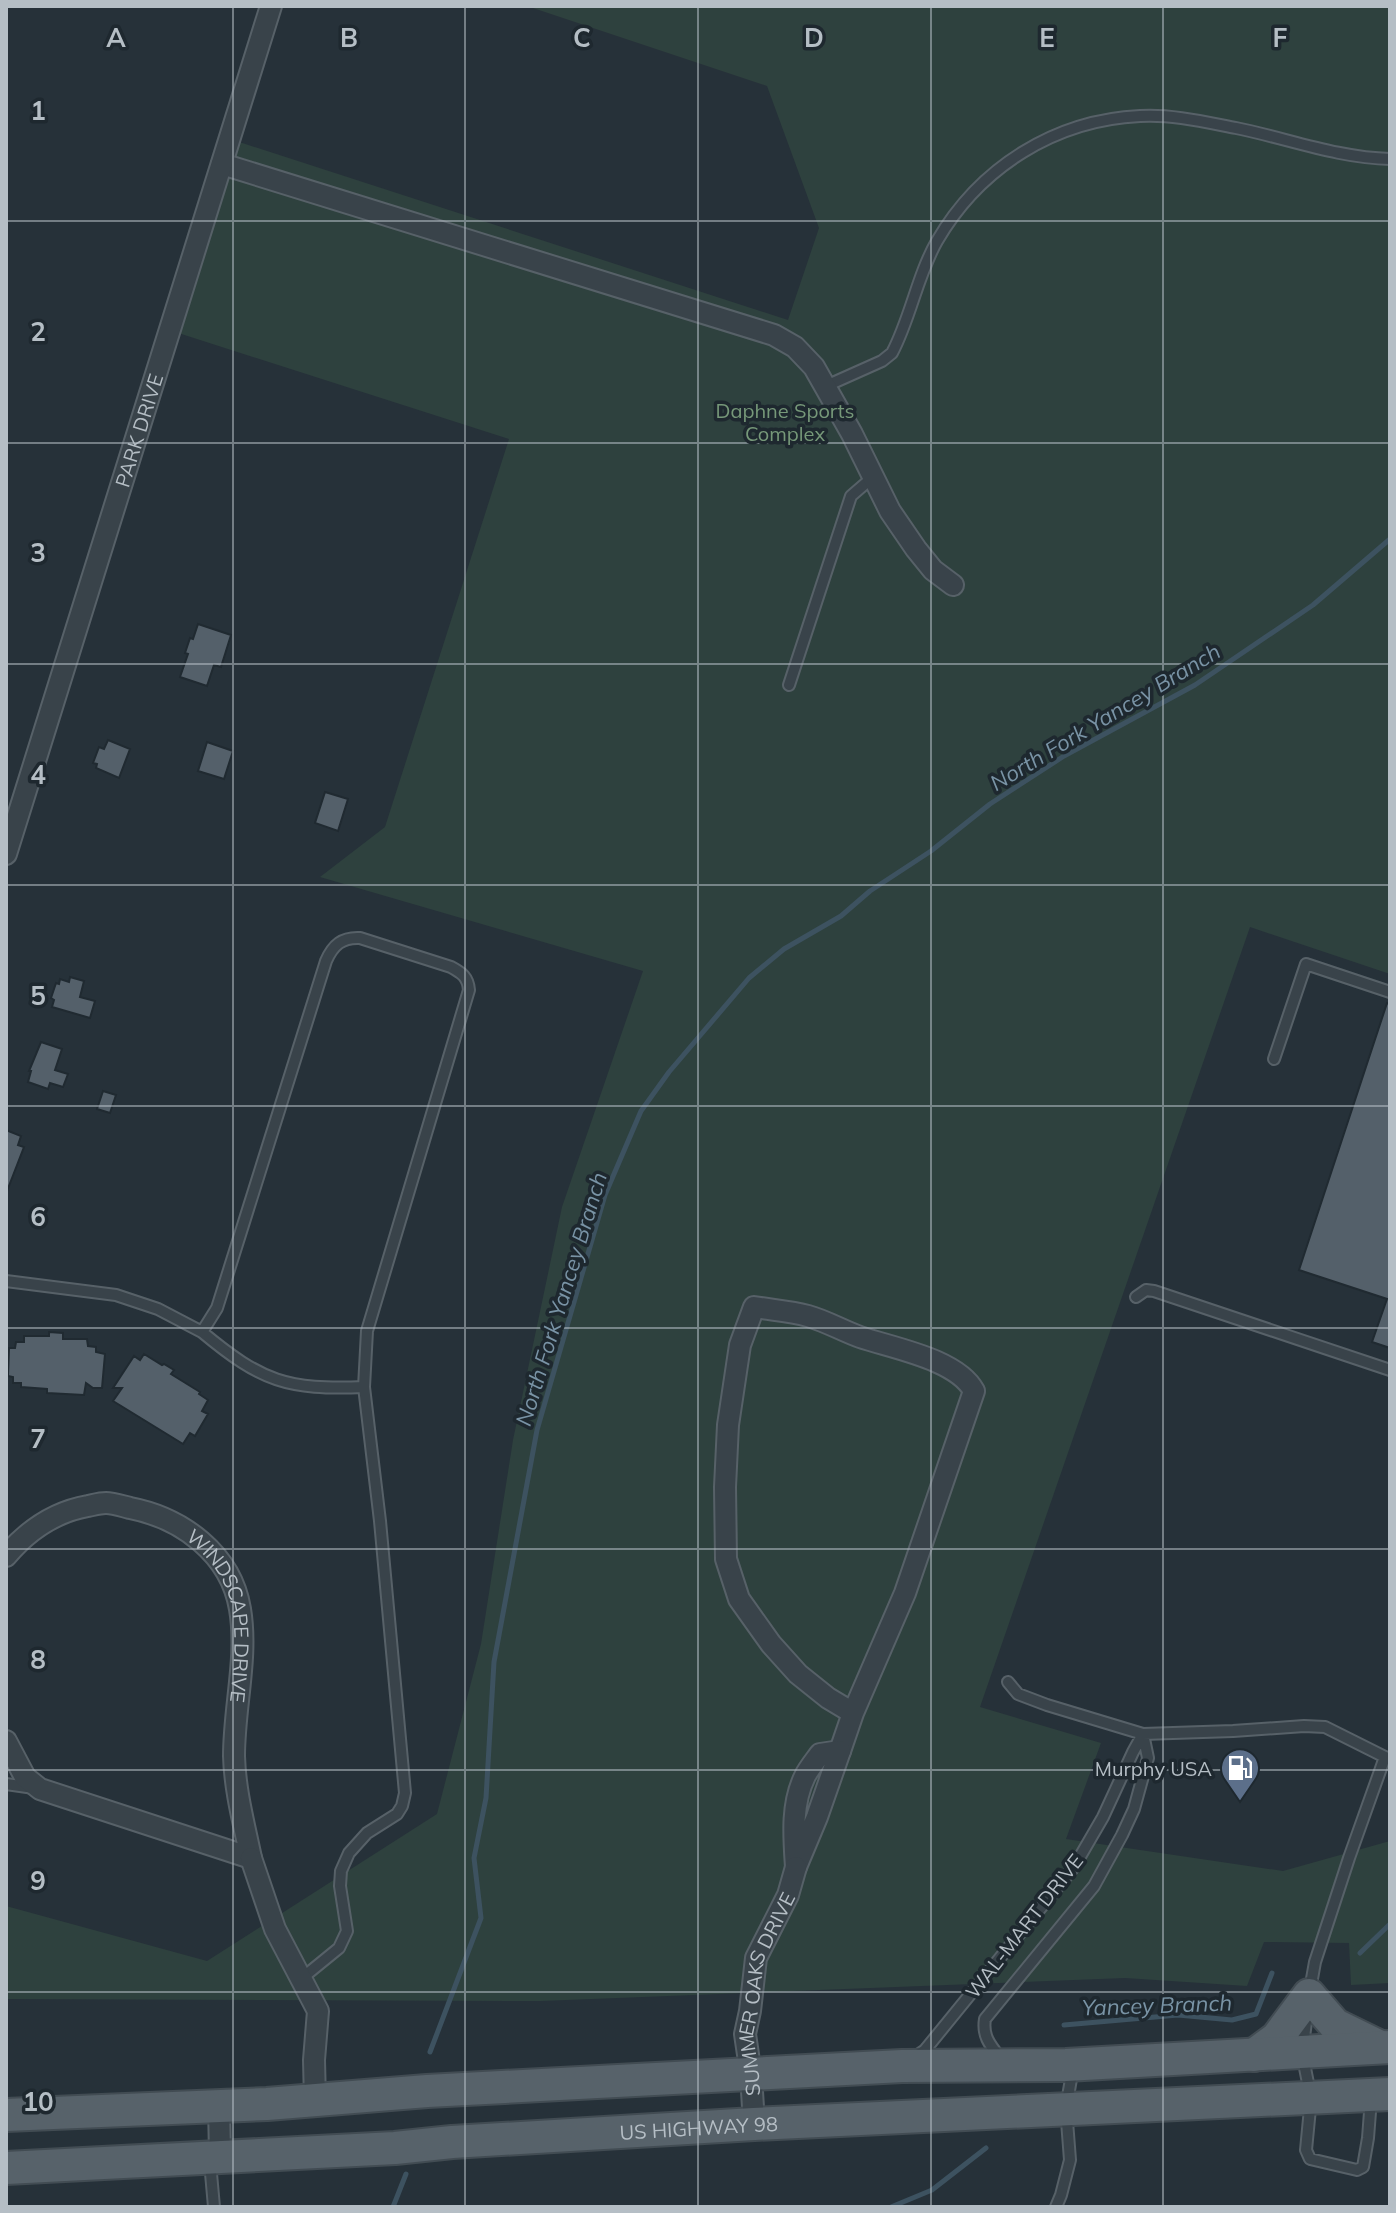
<svg xmlns="http://www.w3.org/2000/svg" width="1396" height="2213" viewBox="0 0 1396 2213" font-family="Mulish,sans-serif">
  <rect width="100%" height="100%" fill="#263139"/>
  <path fill="#2e413e" d="M533,6H1390V974L1250,927L980,1707L1101,1743L1066,1839L1283,1871L1390,1841V1983L1351,1985L1349,1943L1264,1942L1247,1986L1125,1978L541,2001L6,1999V1906L207,1961L437,1814L481,1644L513,1440L562,1207L643,971L320,877L385,827L509,439L169,330L230,139L788,320L819,228L767,86L533,8Z"/>
  <g fill="none" stroke-linecap="round" stroke-linejoin="round">
    <path stroke="#3d5260" stroke-width="5" d="M1360,1953L1390,1924
      M1064,2025L1178,2015L1232,2020L1256,2014L1272,1973
      M430,2052L481,1918L474,1858L486,1798L494,1662L537,1430L605,1195L641,1111L669,1072L749,978L784,949L841,916L870,891L931,851L990,804L1064,756L1195,685L1313,605L1390,539
      M393,2207L406,2174
      M891,2207L932,2190L986,2148"/>
  </g>
  <path fill="#54606a" stroke="#202a31" stroke-width="2" d="M198,624L231,635L221,667L214,665L207,686L180,677L188,654L185,653L190,638L193,639Z
    M108,740L130,749L119,778L96,768L97,764L93,763L99,747L104,749Z
    M207,742L233,751L224,779L198,771Z
    M325,792L348,799L338,831L315,823Z
    M70,977L84,981L80,997L95,1001L90,1018L52,1007L54,1000L51,998L56,983L59,984L60,979L69,982Z
    M1387,1003L1390,1004V1348L1372,1342L1387,1299L1299,1270Z
    M41,1042L62,1049L55,1070L68,1074L63,1087L50,1083L48,1089L28,1082L31,1071H29Z
    M103,1091L116,1095L110,1113L97,1109Z
    M6,1130L21,1136L18,1145L24,1147L7,1191Z
    M49,1332L63,1333V1339H87L88,1346L96,1347V1352L105,1354L102,1388H93L86,1383L84,1395L47,1393V1389L21,1387V1383H13V1377L8,1376L9,1348H15L16,1342H24V1336H49Z
    M144,1354L162,1365L164,1364L174,1370L171,1374L200,1392L199,1394L208,1400L202,1411L208,1414L195,1436L190,1433L183,1444L113,1401L122,1388H113L134,1356L140,1360Z"/>
  <g fill="none" stroke-linecap="round" stroke-linejoin="round">
    <g stroke="#576168" stroke-width="14">
      <path id="service" d="M826,386L882,361L892,353C911,317 917,276 937,241C980,167 1055,120 1140,116C1171,114 1205,122 1236,128C1286,138 1338,158 1390,159
        M789,685L851,496L873,477
        M1274,1059L1306,964L1390,992
        M6,1281L116,1295L158,1309L202,1332
        M1136,1297L1146,1290L1154,1291L1390,1370
        M1008,1682L1018,1694L1047,1705L1143,1734L1233,1731L1304,1726L1325,1727L1385,1757
        M6,1784L34,1788
        M301,1979L339,1948L347,1931L340,1886L341,1871L349,1853L367,1833L397,1814L402,1806L405,1793L380,1521L364,1387L367,1331L469,990C468,977 462,973 451,967L360,938C342,937 333,945 326,961L217,1308L202,1332C262,1382 287,1390 364,1387
        M1310,1990L1315,1962L1349,1858L1385,1757L1390,1759
        M1307,2014L1302,2053L1311,2098L1306,2150L1310,2159L1357,2170L1363,2167L1368,2138L1371,2099
        M915,2057L925,2050L1074,1867L1103,1817L1133,1752L1143,1734
        M1002,2060C991,2046 982,2037 985,2019L1094,1886L1122,1835L1134,1809L1148,1758L1143,1734
        M210,2162L214,2207
        M1056,2207L1061,2195L1070,2160L1066,2108L1071,2079L1067,2068"/>
    </g>
    <g stroke="#576168" stroke-width="24">
      <g id="minor">
        <path d="M222,164L774,335L795,347L814,367L852,434L890,511L916,549L933,570L953,585"/>
        <path id="s1" d="M6,854L271,6"/>
        <path id="s2" d="M6,1556C28,1530 54,1512 88,1506C93,1505 100,1503 106,1503C113,1503 122,1506 130,1508C182,1518 231,1554 240,1609C248,1657 234,1707 234,1756C235,1791 244,1824 251,1858L40,1789L25,1777L6,1741"/>
        <path d="M840,1751L853,1713L905,1593L974,1391C957,1359 892,1348 860,1337C843,1331 826,1321 808,1316C791,1311 772,1310 754,1307L740,1345L728,1425L725,1487L726,1559L739,1599L771,1644L798,1674L828,1698L853,1713"/>
        <path d="M840,1751L817,1817L796,1867C794,1837 791,1804 805,1776C809,1768 815,1761 820,1754Z"/>
        <path d="M251,1858L275,1929L318,2011L314,2060L315,2101"/>
        <path d="M219,2106L220,2155"/>
        <path id="s3" d="M754,2124L751,2075L745,2034L750,2011L756,1958L788,1895L796,1867"/>
      </g>
    </g>
    <g stroke="#424c53" stroke-width="36">
      <g id="primary">
        <path d="M1254,2055L1277,2038L1309,1995L1335,2025L1378,2046"/>
        <path d="M6,2115L267,2104L427,2091L902,2066L1066,2065L1390,2047"/>
        <path id="s4" d="M6,2168L395,2148L452,2142L754,2124L1390,2094"/>
      </g>
    </g>
    <use href="#service" stroke="#39434a" stroke-width="10"/>
    <use href="#minor" stroke="#39434a" stroke-width="20"/>
    <use href="#primary" stroke="#57626a" stroke-width="32"/>
  </g>
  <path fill="none" stroke="#b5bec5" stroke-width="2" stroke-opacity="0.55" d="M233,6V2207M465,6V2207M698,6V2207M931,6V2207M1163,6V2207M6,221H1390M6,443H1390M6,664H1390M6,885H1390M6,1106H1390M6,1328H1390M6,1549H1390M6,1770H1390M6,1992H1390"/>
  <defs>
    <g id="fuel-pin" transform="scale(2)"><path d="M0 17L-7.5 6A9.5 9.5 0 1 1 7.5 6Z" fill="#5c6f8a" stroke="#1e282f"/><path d="M-5.5-6h7V0h2V4h1.3V-2.5L3-4.5l.8-.8L6-3V5H2.5V1h-1V6h-7ZM-4.2-4.7v3.2H.2V-4.7Z" fill="#fff"/></g>
  </defs>
  <g fill-rule="evenodd">
    <use href="#fuel-pin" x="1240" y="1768"/>
  </g>
  <g text-anchor="middle" dominant-baseline="central" stroke-width="7" stroke-linejoin="round" paint-order="stroke">
    <g font-size="20" fill="#769879" stroke="#1e282f">
      <text x="785" y="410">Daphne Sports<tspan x="785" dy="23">Complex</tspan></text>
    </g>
    <g font-size="20" fill="#b5bec5" stroke="#1e282f">
      <text stroke="none"><textPath href="#s1" startOffset="444">PARK DRIVE</textPath></text>
      <text stroke="none"><textPath href="#s2" startOffset="300">WINDSCAPE DRIVE</textPath></text>
      <text transform="translate(1024 1926) rotate(-52)">WAL-MART DRIVE</text>
      <text stroke="none"><textPath href="#s3" startOffset="134">SUMMER OAKS DRIVE</textPath></text>
      <text stroke="none"><textPath href="#s4" startOffset="694">US HIGHWAY 98</textPath></text>
    </g>
    <g font-size="20" fill="#b5bec5" stroke="#1e282f" text-anchor="end">
      <text x="1212" y="1768">Murphy USA</text>
    </g>
    <g font-size="22" font-style="italic" fill="#7993a5" stroke="#1e282f">
      <text transform="translate(1105 717) rotate(-31)">North Fork Yancey Branch</text>
      <text transform="translate(561 1299) rotate(-73)">North Fork Yancey Branch</text>
      <text transform="translate(1157 2005) rotate(-2)">Yancey Branch</text>
    </g>
  </g>
  <g font-size="26" text-anchor="middle" font-weight="bold" fill="#b5bec5" stroke="#1e282f" stroke-width="7" stroke-linejoin="round" paint-order="stroke">
    <text x="116" y="47">A</text>
    <text x="349" y="47">B</text>
    <text x="582" y="47">C</text>
    <text x="814" y="47">D</text>
    <text x="1047" y="47">E</text>
    <text x="1280" y="47">F</text>
    <text x="38" y="120">1</text>
    <text x="38" y="341">2</text>
    <text x="38" y="562">3</text>
    <text x="38" y="784">4</text>
    <text x="38" y="1005">5</text>
    <text x="38" y="1226">6</text>
    <text x="38" y="1448">7</text>
    <text x="38" y="1669">8</text>
    <text x="38" y="1890">9</text>
    <text x="38" y="2111">10</text>
  </g>
  <rect width="1396" height="2213" fill="none" stroke="#b5bec5" stroke-width="16"/>
</svg>
